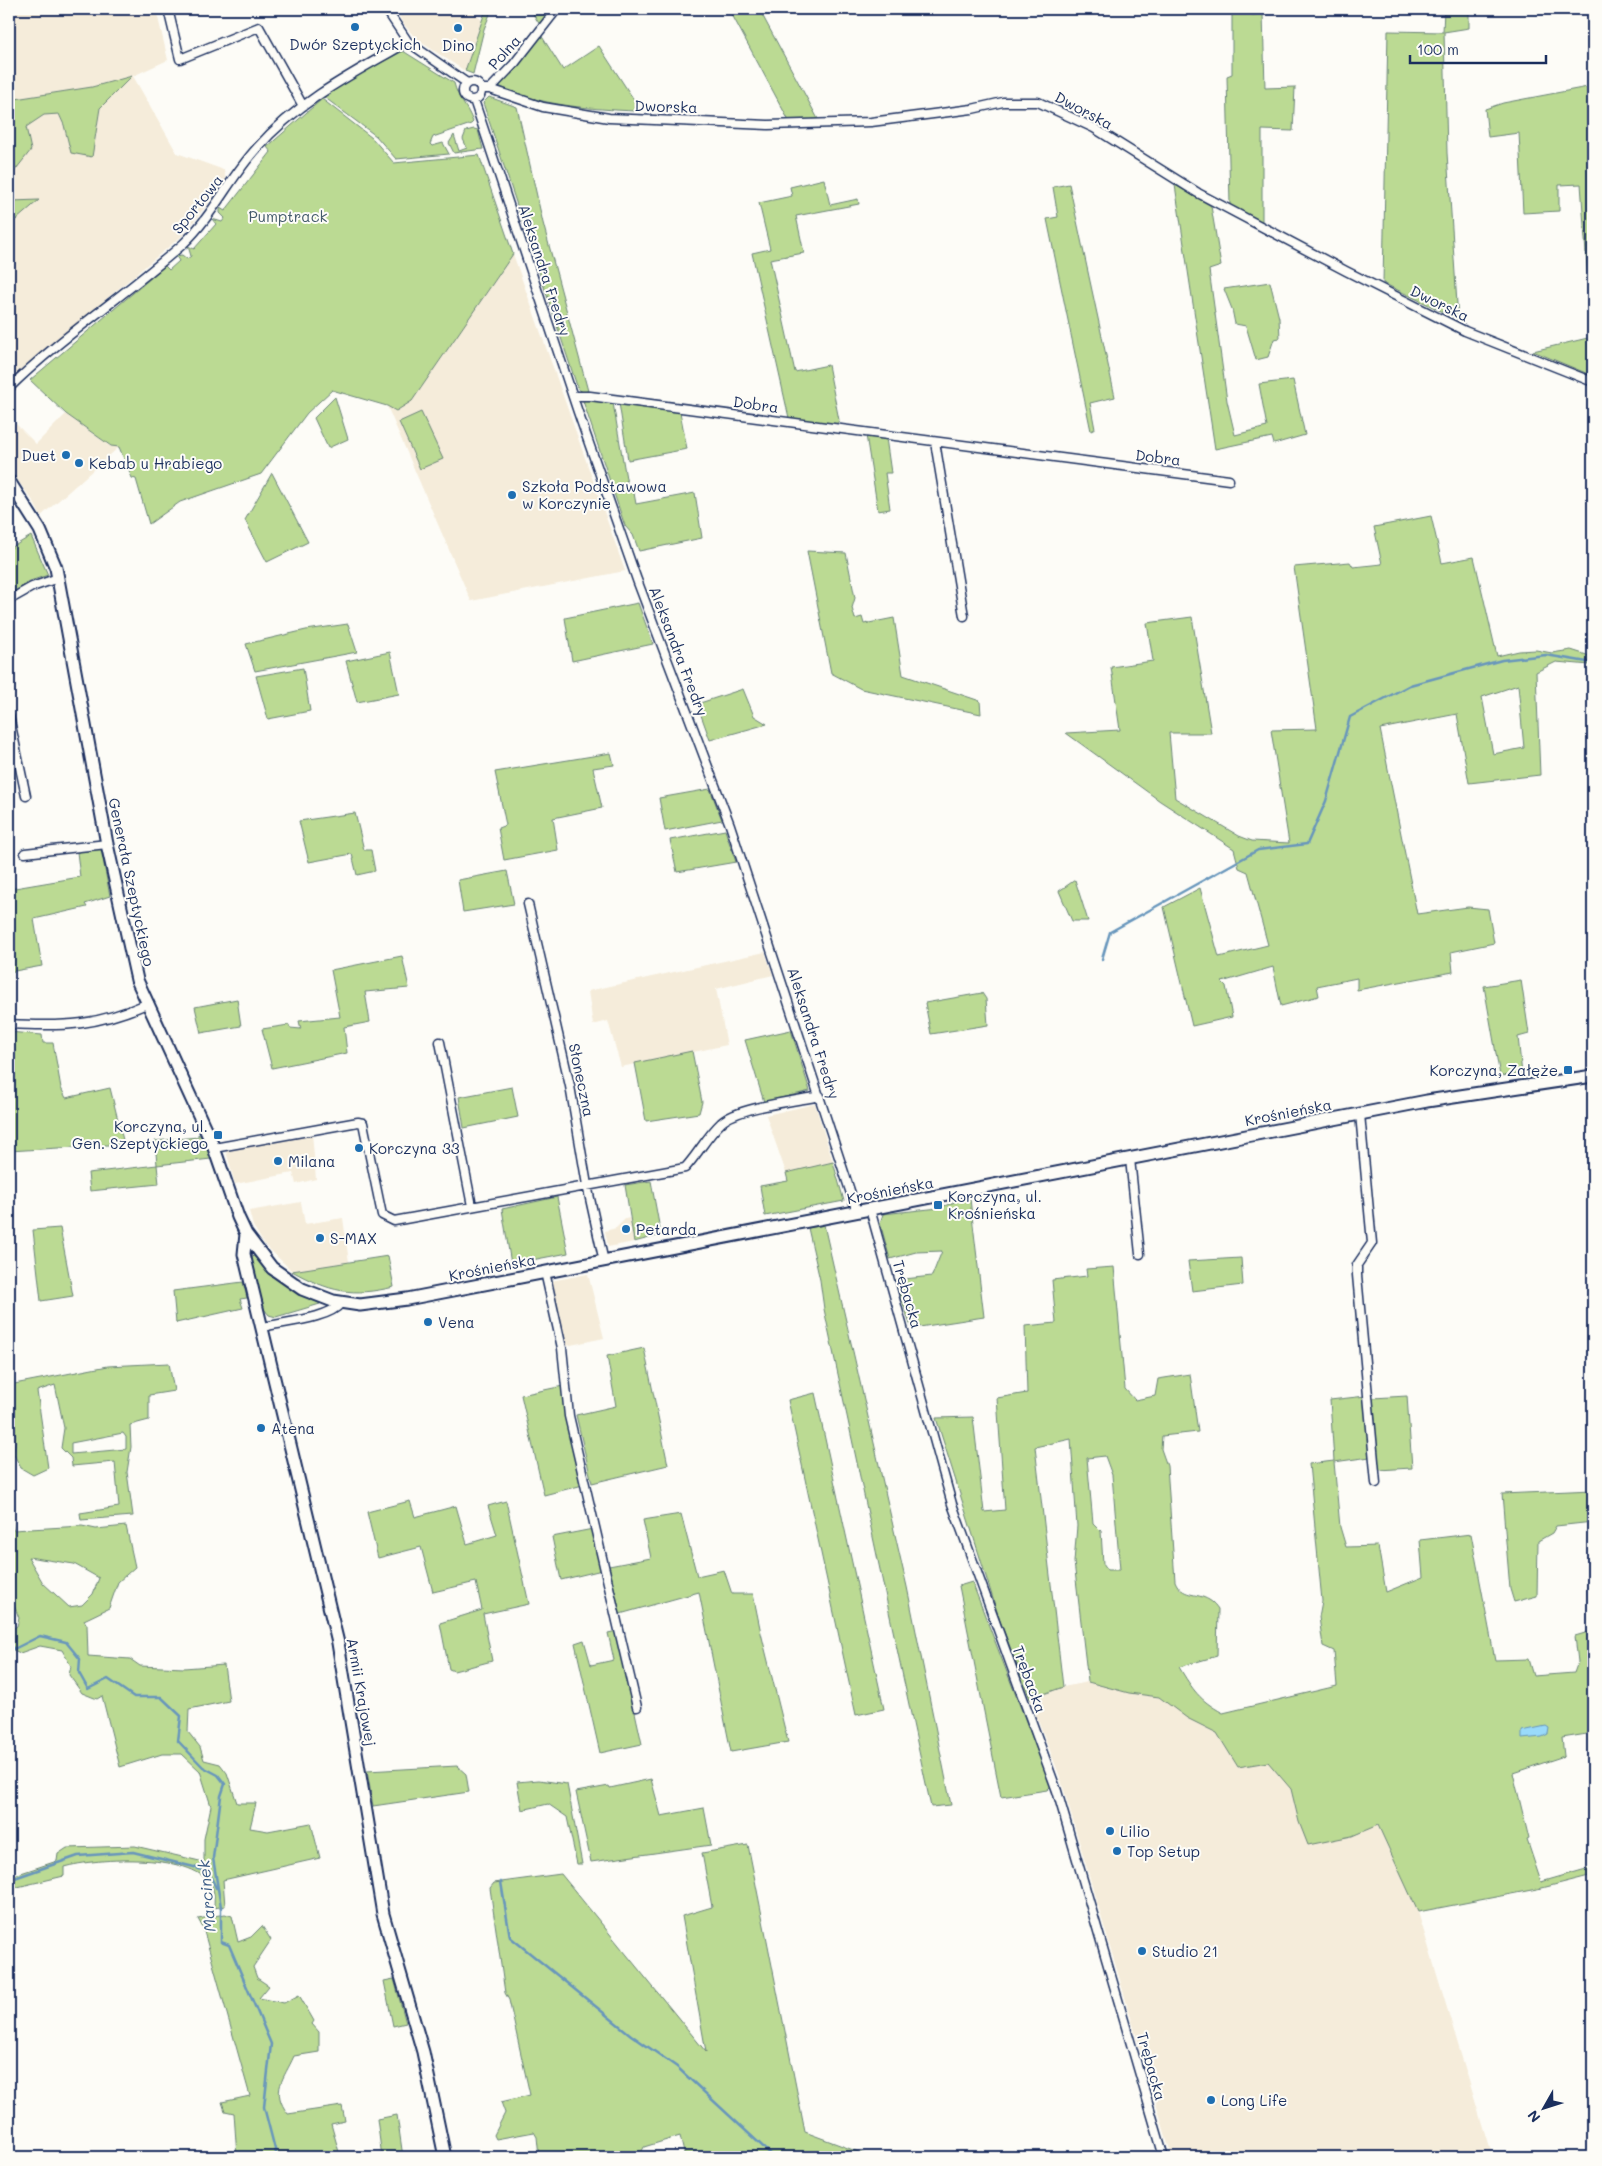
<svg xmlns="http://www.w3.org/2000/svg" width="1602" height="2166" viewBox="0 0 1602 2166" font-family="Mali,sans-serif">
  <rect width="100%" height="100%" fill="#fdfcf7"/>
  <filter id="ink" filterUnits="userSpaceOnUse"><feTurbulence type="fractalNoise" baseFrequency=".02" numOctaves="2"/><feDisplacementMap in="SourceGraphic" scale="10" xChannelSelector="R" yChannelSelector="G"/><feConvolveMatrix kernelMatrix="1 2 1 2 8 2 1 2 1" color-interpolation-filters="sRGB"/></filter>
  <g filter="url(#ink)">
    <path fill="#f5ecda" d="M9,9H156L168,60L133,76L177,153L224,170L226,181L183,235L9,380V226L38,201H12L9,205V174L13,173L31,149L26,127L44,115L59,114L64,125L71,152L92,156L100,108L132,76L92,87L9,100Z
      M396,9H469L482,20L465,71L416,39L402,22Z
      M513,254L625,571L471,601L387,406L396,411L412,400Z
      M66,414L110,446L119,447L41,516L33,501L9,469V417L36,444Z
      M765,952L773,975L716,989L727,1045L621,1067L608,1021L593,1025L588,991Z
      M815,1104L833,1162L786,1173L766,1115Z
      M312,1133L316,1179L296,1184L293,1173L235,1184L226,1151Z
      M301,1202L305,1224L343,1218L349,1262L292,1271L264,1244L253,1226L249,1211Z
      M630,1218L634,1242L608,1247L605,1231L616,1228L625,1219Z
      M588,1274L604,1338L566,1346L551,1281Z
      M1088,1682L1129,1693L1159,1697L1187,1717L1217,1733L1238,1767L1268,1762L1291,1789L1299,1822L1352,1836L1378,1825L1418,1912L1492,2157H1172L1060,1777L1030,1699L1063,1687Z"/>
    <path fill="#bbda93" stroke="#6b8478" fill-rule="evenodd" d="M486,9H492L484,29L473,74L465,71Z
      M530,9H553L540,25Z
      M729,9H759L818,119L789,121Z
      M1232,9H1252V15L1263,14L1265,88L1295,87L1293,131L1262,130V224L1230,205L1227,76L1232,74Z
      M1444,9H1469V28L1444,32L1447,153L1458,319L1383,283L1388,31L1443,32Z
      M541,35L563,70L599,46L636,103L635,111C594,109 537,106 499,86Z
      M403,51L454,83C458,100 467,105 473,122L471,124L433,137L430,144L432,146L443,143L449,154L396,159L376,136L324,97L345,82Z
      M132,76L100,108L92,157L71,153L64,125L59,114L44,115L26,127L31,150L13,173L9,174V100L92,87Z
      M1593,86V376L1533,351L1592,337L1581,184L1559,185V211L1523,213L1519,133L1488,137L1485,109L1503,103Z
      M489,97L517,107L543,223L588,391L583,392L578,389L483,103Z
      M322,99L372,138L394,163L479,155L513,254L412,401L396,411L387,406L332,390L307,413L261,474L180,502L149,524L136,479L132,478L119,447L111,446L66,414L30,380L165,266L169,270L179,261L176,256L182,255L187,259L191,256L188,246L194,249L216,224L212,219L222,222L225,218L220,213V208L225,211L271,152L267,147Z
      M474,129L478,130L483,149L454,153L449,143L454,135L459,151L467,148L463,139L466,131Z
      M824,179L830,205L858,199L859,204L796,216L804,253L770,259L795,372L828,365L839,420L837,424L789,418L752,253L770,249L759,203L792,196L790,187Z
      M1069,184L1115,397L1090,403L1095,429L1091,431L1047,219L1058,217L1053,187Z
      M1175,185L1211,206L1221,266L1209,270L1227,401L1235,435L1267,427L1259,384L1293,380L1305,435L1274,444L1272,437L1215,449Z
      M39,200L9,226V205L12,201Z
      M1270,282L1279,318L1280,338L1274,339L1268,357L1256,360L1246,326L1235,324L1232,309L1224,289Z
      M335,397L348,439L328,448L314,418Z
      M585,399L613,403L628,490L634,493L636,504L695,493L702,538L639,551L633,535L625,526L583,401Z
      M619,403L680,412L687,449L628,460Z
      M421,412L443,459L420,469L399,422Z
      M866,435L886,438L891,473H885L890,509L878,511Z
      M272,473L308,542L267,562L245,520Z
      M1431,516L1442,563L1474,557L1497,656L1519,651L1536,650L1552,653L1571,650L1593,657V671L1590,665L1556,662L1536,672L1540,775L1469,783L1457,714L1380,729L1417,914L1468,907L1488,909L1494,943L1451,952L1453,972L1357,990V978L1317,986L1319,996L1281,1006L1273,967L1222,982L1226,986L1232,1017L1192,1026L1164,907L1200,888L1219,957L1268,945L1248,872L1239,868L1234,849L1160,801L1066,733L1120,730L1111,667L1153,661L1147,623L1192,617L1211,733H1169L1175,798L1239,836L1252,841L1289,843L1271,730L1317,729L1294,567L1350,562L1353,567L1382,564L1374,527ZM1518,685L1524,748L1493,754L1482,697Z
      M31,536L48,575L30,581L9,595V549Z
      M807,551L846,553L855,598L852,608L855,619L862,617L864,624L894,618L903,675L980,701L981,714L861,689L831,673Z
      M638,603L653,644L572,661L565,618Z
      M348,624L357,652L255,671L246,644L306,630Z
      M390,652L399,694L357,702L346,661Z
      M303,668L310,711L268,719L256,676Z
      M743,689L754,716L767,724L710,740L697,704Z
      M611,753L614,765L593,768L602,808L553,818L558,850L504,860L498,828L506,825L495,772Z
      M710,789L722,820L665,831L659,798Z
      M355,813L364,850H371L375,871L357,875L352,854L309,862L299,821Z
      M725,830L736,862L677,872L670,840Z
      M101,849L110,896L85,904L87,907L34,919L42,966L9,972V889L80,877L77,852Z
      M507,871L514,904L463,912L458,880Z
      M1075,880L1088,921H1072L1059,891Z
      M402,956L409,988L365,992L370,1022L344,1027L347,1053L272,1068L262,1029L289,1025L290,1028L301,1029L299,1021L340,1017L331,970Z
      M1521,980L1529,1034L1518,1037L1522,1074L1500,1076L1484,986Z
      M982,993L986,999L988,1025L931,1034L925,1003Z
      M237,999L241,1026L201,1033L195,1007Z
      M791,1030L810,1091L764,1102L745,1040Z
      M9,1032L42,1035L43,1043H53L61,1088L66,1098L110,1088L124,1144L9,1151Z
      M692,1051L702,1102L699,1113L646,1121L635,1063Z
      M512,1087L518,1117L464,1128L459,1097Z
      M198,1134L204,1138L211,1159L157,1165L159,1184L90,1191L88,1173L157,1165L155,1141L198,1137Z
      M833,1162L844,1201L765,1216L760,1186L788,1181L786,1173Z
      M651,1181L661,1235L634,1242L625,1185Z
      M557,1197L568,1253L511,1264L502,1209Z
      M965,1198L970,1199L984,1317L913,1328L910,1324L895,1280L932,1276L942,1251L916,1252L890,1259L880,1223L883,1214L939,1208Z
      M824,1225L907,1587L951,1805L931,1807L824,1309L820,1280L808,1228Z
      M60,1228L73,1296L41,1301L33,1230Z
      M253,1256L288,1285L320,1304L276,1317L269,1315L264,1309L251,1259Z
      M388,1256L394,1287C352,1297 330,1292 292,1271Z
      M1241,1258L1243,1285L1192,1291L1188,1261Z
      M1114,1267L1125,1389L1135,1400L1155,1396L1158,1379L1190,1374L1198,1432L1162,1436L1161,1449L1167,1466L1175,1581C1182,1598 1196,1592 1209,1600C1213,1602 1216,1606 1218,1609L1217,1656L1179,1667C1193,1690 1199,1700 1223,1713L1337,1686L1334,1651L1323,1646L1319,1617L1322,1601L1309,1464L1334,1461L1330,1400L1366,1396L1370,1457L1334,1462L1340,1527L1346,1547L1378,1546L1386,1592L1423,1577L1420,1540L1471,1534L1495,1660L1528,1659L1533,1676L1574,1673L1578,1662L1575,1636L1592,1631L1593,1733L1562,1738L1564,1756L1513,1773L1529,1839L1527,1840L1541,1882L1593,1867V1875L1542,1888L1418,1912L1378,1825L1352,1836L1308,1845L1299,1822L1291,1789L1268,1762L1238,1767L1217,1733L1187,1718L1159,1697L1129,1693L1088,1682L1074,1562L1077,1526L1071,1439L1035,1447L1063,1687L1030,1699L1000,1621L936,1418L973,1417L984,1512L1005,1510L997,1398L1027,1393L1025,1326L1056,1323L1052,1280L1087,1276L1086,1269ZM1105,1456L1112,1475L1120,1570H1107L1103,1564L1101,1531L1093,1523L1087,1458Z
      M243,1282L247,1298L240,1299L243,1308L176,1323L173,1291Z
      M644,1348L668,1465L592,1483L576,1415L616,1406L607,1356Z
      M169,1363L174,1391L149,1395V1420L130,1425L131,1447L127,1472L133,1516L81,1520L80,1513L119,1507L115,1462L72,1466L71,1458L61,1448L64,1428L55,1385L37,1391L48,1468L33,1475L21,1468L13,1453C20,1433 9,1407 9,1385L108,1366ZM123,1433L126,1437V1449L71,1454V1443Z
      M563,1386L583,1485L544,1495L521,1395Z
      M815,1393L884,1709L856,1715L788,1400Z
      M1407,1396L1412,1468L1378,1470L1373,1398Z
      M1593,1490V1522L1556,1526L1552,1533L1538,1541L1537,1596L1514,1602L1510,1589L1502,1494Z
      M9,1496L13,1530L82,1526L96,1529L126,1526L135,1567L118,1582L109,1608L84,1620L87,1625L88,1656L130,1659L140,1666L184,1668L224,1665L229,1701L189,1709L188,1732L200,1747L204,1760L220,1764L227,1773L237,1803H256L250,1828L268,1831L311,1823L320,1858L223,1880L225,1906L214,1908C214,1903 215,1894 213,1889C199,1851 95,1858 64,1867V1876L9,1889V1877L57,1861L58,1854L67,1848L135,1846L204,1862V1839L211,1806L200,1771L182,1754H162L120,1767L102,1696L97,1699L82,1693L69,1675L71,1666L62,1650L40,1646L20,1653L9,1648V1628L11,1630L17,1626L19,1618L9,1593ZM28,1557L74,1564L99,1578L93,1594L82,1605L69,1607L43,1583Z
      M410,1501L415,1517L456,1506L467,1544L497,1535L488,1506L506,1501L529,1604L483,1614L492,1661L454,1671L449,1669L440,1623L482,1610L476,1582L433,1592L421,1547L378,1558L367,1512Z
      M681,1514L697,1576L724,1570L732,1594H753L761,1633L788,1742L731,1752L699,1592L620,1614L609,1566L651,1558L643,1520Z
      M593,1529L602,1570L561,1580L552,1537Z
      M972,1582L1051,1786L1047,1790L1001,1797L959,1586Z
      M617,1631L642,1744L600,1753L575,1643L584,1640L591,1665L614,1660L608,1633Z
      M457,1766L466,1774L469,1792L373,1806L367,1771Z
      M651,1779L661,1816L704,1808L711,1845L591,1862L576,1792L609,1786L610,1788Z
      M539,1780L567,1784L582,1864H577L567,1817L548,1804L522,1810L517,1782Z
      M748,1845L805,2132L872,2157H685L680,2136L644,2147L639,2157H539L537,2137L534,2132L496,2139L494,2135L505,2113L501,2102L530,2095L509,2000L505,1993L490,1888L494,1883L561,1874L706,2052L682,1916L712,1907L702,1853Z
      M225,1914L232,1916L238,1942L251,1937L262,1926L271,1940L253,1967L257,1978L269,1986L259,1998L284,2003L299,1995L314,2021L312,2024L319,2032V2052L294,2056C284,2079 270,2090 288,2114L342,2106L345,2121L331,2124L339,2152L326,2157H237L234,2113L225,2111L222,2102L250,2096L203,1928L198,1919Z
      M394,1979L406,2023L393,2026L384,1981Z
      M397,2115L403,2157H382L377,2119Z"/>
    <path fill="#99dafa" stroke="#6796bc" d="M1546,1726L1549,1728L1548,1734L1542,1737L1522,1739V1731Z"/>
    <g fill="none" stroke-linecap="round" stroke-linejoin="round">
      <path stroke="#6796bc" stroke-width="2.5" d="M1102,959L1110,932L1258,850L1307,844L1326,801L1350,717L1410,685L1502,660L1546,655L1593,663
        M9,1643L14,1649L40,1636L66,1642L80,1659L79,1673L88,1689L108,1679L134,1697H161L181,1716L178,1741L203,1767L218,1775L225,1784L221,1796L213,1858L221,1907V1942L229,1945L271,2044L264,2107L277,2157
        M9,1880L78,1856L133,1852L194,1867L209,1873L216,1888
        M501,1882L510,1937L631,2035L677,2067L774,2157"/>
      <g stroke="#1b2f5e" stroke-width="11">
        <path id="street" d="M168,9L180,59L259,27L303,106
          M386,9L408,42L467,83
          M463 91a9 9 0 1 1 18 0a9 9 0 1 1-18 0Z
          M481,89H490L543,107L609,118L768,125L871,122L972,109L1003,102H1038L1094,128L1198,193L1346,271L1465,331L1593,382
          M490,89L514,64L557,9
          M474,100L578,412L637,580L730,825L857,1212
          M9,388C63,335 127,294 183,244C213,216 230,177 257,148C298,101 355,72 408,42
          M573,396H590L1229,480
          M935,442L964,616
          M9,600L32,587L58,578
          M9,716L26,796
          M25,853L107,844
          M528,904L570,1086L587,1185L604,1262
          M9,1024C65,1027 96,1026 149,1003
          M440,1042L472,1206
          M1360,1114L1372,1243L1357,1265V1275L1376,1483
          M214,1148L358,1122L363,1123L382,1215L394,1221L685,1168C698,1154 707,1136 721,1123C737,1107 796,1101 820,1096
          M1130,1159L1140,1254
          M870,1209L952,1504L1057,1791L1164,2157
          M545,1272L562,1348L569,1416L637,1707
          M263,1327C283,1322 329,1319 341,1303
          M1593,1564V1594"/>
      </g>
      <g stroke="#1b2f5e" stroke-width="15">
        <path id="secondary" d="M9,481L40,530L56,568L107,844L137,980L214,1148L238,1217L246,1234L272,1268L302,1289L333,1301L360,1305L407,1299L1272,1131L1427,1101L1593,1076
          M246,1234L244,1254L338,1643L383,1914L423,2052L445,2157"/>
      </g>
      <use href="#street" stroke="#fdfcf7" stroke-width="8"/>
      <use href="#secondary" stroke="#fdfcf7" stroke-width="11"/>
    </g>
  </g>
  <g fill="#1f6fb2" stroke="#fdfcf7" stroke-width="2">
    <circle cx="355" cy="27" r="5"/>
    <circle cx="458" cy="28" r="5"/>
    <circle cx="66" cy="455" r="5"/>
    <circle cx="79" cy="463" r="5"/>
    <circle cx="512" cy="495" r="5"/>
    <rect x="1563" y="1065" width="10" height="10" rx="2.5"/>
    <rect x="213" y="1130" width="10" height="10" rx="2.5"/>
    <circle cx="359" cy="1148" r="5"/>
    <circle cx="278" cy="1161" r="5"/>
    <rect x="933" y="1200" width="10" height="10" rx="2.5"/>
    <circle cx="626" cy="1229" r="5"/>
    <circle cx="320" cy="1238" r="5"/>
    <circle cx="428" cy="1322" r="5"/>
    <circle cx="261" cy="1428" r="5"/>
    <circle cx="1110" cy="1831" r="5"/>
    <circle cx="1117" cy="1851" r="5"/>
    <circle cx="1142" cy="1951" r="5"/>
    <circle cx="1211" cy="2100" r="5"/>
  </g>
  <g text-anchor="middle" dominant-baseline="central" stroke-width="4" stroke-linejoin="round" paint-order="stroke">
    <g font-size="15" fill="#1b2f5e" stroke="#fdfcf7" text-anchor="start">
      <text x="355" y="44" text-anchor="middle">Dwór Szeptyckich</text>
      <text x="458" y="45" text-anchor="middle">Dino</text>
      <text x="56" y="455" text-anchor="end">Duet</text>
      <text x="89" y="463">Kebab u Hrabiego</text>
      <text x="522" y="486">Szkoła Podstawowa<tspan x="522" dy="17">w Korczynie</tspan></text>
      <text x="1558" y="1070" text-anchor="end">Korczyna, Załęże</text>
      <text x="208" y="1126" text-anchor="end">Korczyna, ul.<tspan x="208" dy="17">Gen. Szeptyckiego</tspan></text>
      <text x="369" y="1148">Korczyna 33</text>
      <text x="288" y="1161">Milana</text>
      <text x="948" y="1196">Korczyna, ul.<tspan x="948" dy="17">Krośnieńska</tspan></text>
      <text x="636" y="1229">Petarda</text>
      <text x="330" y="1238">S-MAX</text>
      <text x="438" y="1322">Vena</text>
      <text x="271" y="1428">Atena</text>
      <text x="1120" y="1831">Lilio</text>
      <text x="1127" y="1851">Top Setup</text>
      <text x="1152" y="1951">Studio 21</text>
      <text x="1221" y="2100">Long Life</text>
    </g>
    <g font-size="15" fill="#1b2f5e" stroke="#fdfcf7">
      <text transform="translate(504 52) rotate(-48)">Polna</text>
      <text transform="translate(666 106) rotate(2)">Dworska</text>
      <text transform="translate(1084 110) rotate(28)">Dworska</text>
      <text transform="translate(197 204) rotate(-51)">Sportowa</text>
      <text transform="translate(545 270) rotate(72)">Aleksandra Fredry</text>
      <text transform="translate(1440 303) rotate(26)">Dworska</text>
      <text transform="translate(756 404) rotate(8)">Dobra</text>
      <text transform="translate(1158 457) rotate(7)">Dobra</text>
      <text transform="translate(679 651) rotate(69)">Aleksandra Fredry</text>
      <text transform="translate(132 882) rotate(78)">Generała Szeptyckiego</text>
      <text transform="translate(814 1033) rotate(72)">Aleksandra Fredry</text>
      <text transform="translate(582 1080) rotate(78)">Słoneczna</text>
      <text transform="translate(1288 1112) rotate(-11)">Krośnieńska</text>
      <text transform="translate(890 1190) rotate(-11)">Krośnieńska</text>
      <text transform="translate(492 1267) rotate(-11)">Krośnieńska</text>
      <text transform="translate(908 1294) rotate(74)">Trębacka</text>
      <text transform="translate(1030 1679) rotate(70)">Trębacka</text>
      <text transform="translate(362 1692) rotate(80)">Armii Krajowej</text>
      <text transform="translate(1152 2066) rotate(74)">Trębacka</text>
    </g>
    <g font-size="15" fill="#435a6b" stroke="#fdfcf7">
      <text x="288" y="216">Pumptrack</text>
    </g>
    <g font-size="16" font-style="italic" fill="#3a5a85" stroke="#fdfcf7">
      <text transform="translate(206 1896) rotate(-95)">Marcinek</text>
    </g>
  </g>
  <rect width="1602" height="2166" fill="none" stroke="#fdfcf7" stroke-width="30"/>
  <rect x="15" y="15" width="1572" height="2136" fill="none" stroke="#1b2f5e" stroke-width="2" filter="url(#ink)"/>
  <g transform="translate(1544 2108) rotate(231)" stroke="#fdfcf7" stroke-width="4" paint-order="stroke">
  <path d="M0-4L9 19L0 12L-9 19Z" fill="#1b2f5e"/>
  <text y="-8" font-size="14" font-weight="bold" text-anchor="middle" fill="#1b2f5e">N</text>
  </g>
  <path d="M1410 55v8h136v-8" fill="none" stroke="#1b2f5e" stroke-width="2.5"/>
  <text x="1417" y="55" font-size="15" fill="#1b2f5e" stroke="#fdfcf7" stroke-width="4" paint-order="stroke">100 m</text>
</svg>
